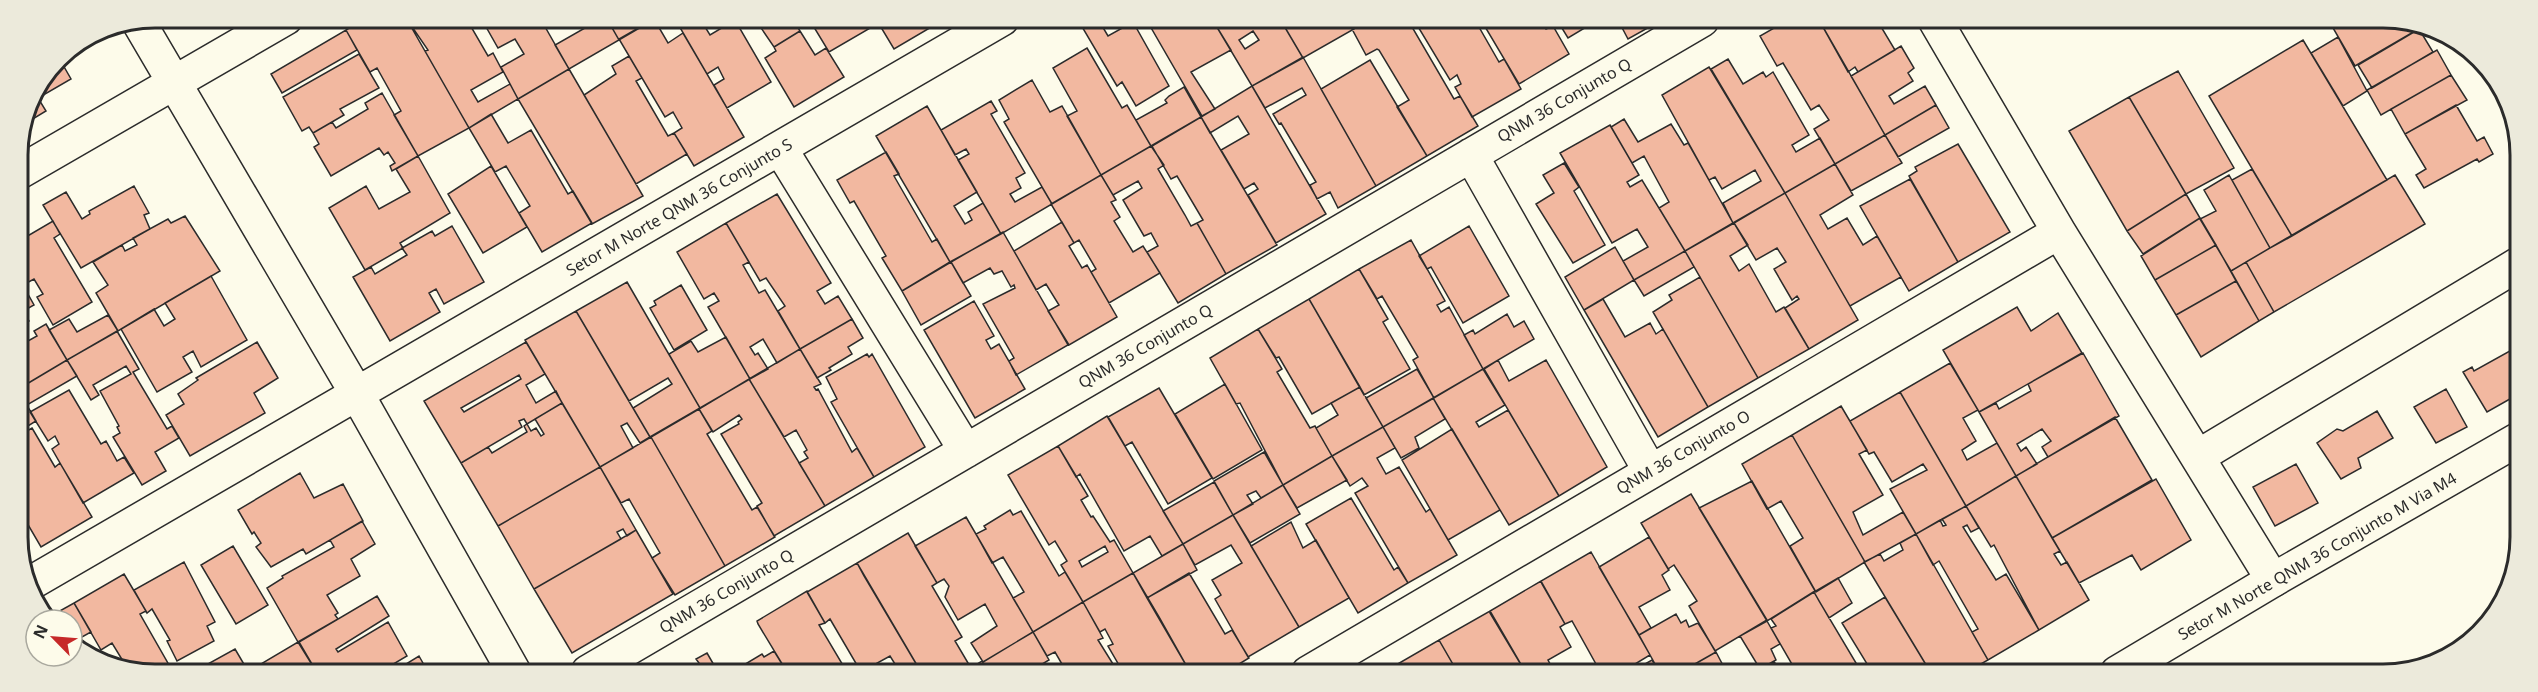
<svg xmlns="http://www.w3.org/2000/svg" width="2538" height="692" viewBox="0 0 2538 692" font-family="'Noto Sans',sans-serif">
  <rect width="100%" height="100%" fill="#fdfbea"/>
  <path fill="#f2b8a0" stroke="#2b2b2b" stroke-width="1.5" fill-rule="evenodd" d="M365,18H406L469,128L418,156L394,115L401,111L377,68L370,72L346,30Z
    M406,18H466L488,56L493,53L503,72L471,90L478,102L510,84L518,99L469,128L425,51L428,50Z
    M481,18H540L569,69L518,99L501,67L524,54L515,39L498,48Z
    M579,19H607L619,40L569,69L555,45L585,28Z
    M607,19H655L619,40Z
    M654,19L668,43L683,33L744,137L694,166L674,133L682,128L673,112L665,117L619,39Z
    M675,19H707L702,22L710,35L735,20L771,82L727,108L714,85L724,79L718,67L707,74Z
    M755,19H793L800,31L774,47Z
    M809,19H868L872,27L829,52Z
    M876,19H945L894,49Z
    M1098,19L1108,36L1133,22L1169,86L1136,106L1122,82L1117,86L1078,20Z
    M1146,19H1212L1231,50L1191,72L1215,109L1202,116Z
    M1212,19H1280L1303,58L1252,86ZM1253,31L1259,40L1245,49L1239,40Z
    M1280,19H1348L1354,29L1303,58Z
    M1368,20H1408L1454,99L1460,96L1478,126L1427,156L1397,107L1409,100L1379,50L1377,49L1366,55L1352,29Z
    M1414,20H1481L1484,24L1479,27L1499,62L1504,59L1521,89L1472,117L1455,87L1461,84L1457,75L1450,80Z
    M1481,20H1541L1546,29L1553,26L1569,54L1519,84Z
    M1557,20H1598L1568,38Z
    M1618,20H1662L1628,39Z
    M1788,20H1819L1885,135L1835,164L1814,129L1829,120L1819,105L1811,110L1783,63L1777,66L1760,36Z
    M1819,20H1877L1895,50L1858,72L1855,67L1848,72Z
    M2329,21H2410L2422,27L2355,66Z
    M2419,29L2433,52L2372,88L2358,65Z
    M346,30L357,50L282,93L271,74Z
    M800,31L815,55L826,48L844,77L794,107L765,58L776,51L774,47Z
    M2338,37L2367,91L2343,106L2311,53Z
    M2303,40L2387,180L2292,236L2209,96Z
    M1901,46L1914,68L1908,73L1913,81L1889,96L1894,104L1925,86L1936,105L1885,135L1851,76Z
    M1087,48L1122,108L1127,105L1151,146L1101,175L1067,116L1077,111L1053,68Z
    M2437,50L2451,75L2381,115L2367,90Z
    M359,54L379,88L340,109L344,115L332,122L313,133L309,127L302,131L283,97Z
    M629,56L642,78L636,81L668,136L674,133L687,154L636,184L584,95L616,74L612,66Z
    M1303,57L1376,186L1338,208L1330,192L1317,199L1310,185L1316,182L1281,123L1279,124L1273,114L1306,95L1302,88L1265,108L1252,86Z
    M59,58L71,79L38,98L46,111L23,125L29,103Z
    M1728,59L1743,84L1763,72L1766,77L1773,72L1809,135L1792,145L1796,152L1820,138L1835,164L1785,193L1711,69Z
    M1370,60L1427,156L1376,186L1321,89Z
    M1709,67L1785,193L1733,223L1723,203L1761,181L1755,170L1722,189L1715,177L1709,180L1662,95Z
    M569,69L643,196L592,224L518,99Z
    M2178,71L2234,168L2186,194L2129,97Z
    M2451,75L2467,100L2405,134L2391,109Z
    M1032,80L1050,112L1062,106L1101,175L1052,204L1004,122L1009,119L999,100Z
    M1252,86L1326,214L1276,243L1248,195L1258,189L1254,183L1244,189L1221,150L1249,134L1238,116L1210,133L1201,117Z
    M1184,87L1201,117L1151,146L1136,120L1167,103L1165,100L1169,96Z
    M382,93L418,156L392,171L390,166L395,163L388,152L384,155L379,148L331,176L314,147L319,144L313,133L332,122L336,128L368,109L365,103Z
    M2129,97L2186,194L2127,231L2069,131Z
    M991,101L997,111L991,114L1025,173L1016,178L1021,188L1010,194L1015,202L1042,187L1052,204L1001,234L958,160L969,154L966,149L955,155L941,130Z
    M1936,105L1949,128L1898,157L1885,135Z
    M2456,105L2477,141L2484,137L2493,154L2479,162L2477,159L2424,188L2416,175L2426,169L2405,134Z
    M927,106L977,192L954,206L965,224L972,220L968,212L983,203L1001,234L950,262L876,136Z
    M491,114L508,143L531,130L568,194L573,191L592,223L542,252L519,213L530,206L506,166L495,172L469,128Z
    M1201,117L1277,245L1226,274L1197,223L1203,220L1177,176L1171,179L1152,146Z
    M1624,119L1638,142L1671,124L1684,145L1688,143L1733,223L1685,251L1659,208L1669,202L1644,156L1632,163L1611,127Z
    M1610,125L1639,175L1627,182L1630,187L1642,180L1685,251L1634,280L1623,261L1648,247L1637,229L1612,243L1560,153Z
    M1885,135L1902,163L1851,191L1835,164Z
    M1958,144L2010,232L1958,262L1909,176L1917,171L1915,167Z
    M1151,146L1164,165L1158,169L1185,215L1191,226L1197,223L1226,274L1178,303L1147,252L1158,246L1151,233L1144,236L1123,200L1142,188L1138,181L1113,195L1101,175Z
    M886,152L899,174L894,176L932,242L937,239L950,262L902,291L882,258L886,256L854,201L850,203L837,180Z
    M418,156L450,213L400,243L403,248L365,270L329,208L366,186L379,209L410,192L396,169Z
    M1564,163L1579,187L1574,191L1605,245L1573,263L1536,204L1554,193L1543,175Z
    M1835,164L1853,195L1820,215L1828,229L1847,218L1863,245L1877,236L1901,277L1850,306L1785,193Z
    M491,166L527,227L483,253L448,194Z
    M2252,169L2292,236L2270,248L2232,180Z
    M1101,175L1116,200L1111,202L1120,217L1114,221L1133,252L1143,246L1160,273L1109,303L1091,272L1096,269L1079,240L1074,243L1051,204Z
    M2229,175L2270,248L2231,271L2200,219L2216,211L2204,190Z
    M2395,175L2425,224L2274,312L2246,262Z
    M1910,179L1958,262L1909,291L1860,206Z
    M134,186L149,213L144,215L150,229L81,268L43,205L66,192L82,219L90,214L89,211Z
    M1785,193L1858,320L1809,349L1785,308L1799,299L1797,296L1792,300L1774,269L1786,262L1777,248L1756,260L1734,223Z
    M777,194L831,283L817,291L825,304L838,296L852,319L800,349L778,311L785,306L766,278L760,281L726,223Z
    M2186,194L2200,218L2143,254L2127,231Z
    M185,216L220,271L118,331L96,293L108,285L93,262L122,245L125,251L137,245L133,238L168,219L171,223Z
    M2200,218L2216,245L2155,280L2141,256Z
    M53,221L60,234L54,238L92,302L53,325L37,297L43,294L34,279L23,285L19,278V241Z
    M1062,222L1074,243L1069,246L1082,268L1087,265L1117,317L1069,345L1048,311L1059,305L1046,284L1036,290L1014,251Z
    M726,223L749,262L743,265L759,293L765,290L800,349L777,363L763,339L750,347L755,355L758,353L768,369L750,379L708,307L719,301L714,293L704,299L677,252Z
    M1734,223L1748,245L1730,256L1739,271L1749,264L1776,312L1784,307L1809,349L1758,378L1685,251Z
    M452,226L484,282L444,304L436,289L429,293L440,312L390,341L353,277L371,267L375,274L407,255L402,248L432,231L435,236Z
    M1469,226L1509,296L1463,323L1431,267L1427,269L1419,256Z
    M1003,232L1068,345L1016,375L1009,361L1014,358L983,304L1015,288L1014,285L1011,287L1002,271L994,274L990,268L963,283L951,262Z
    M1411,240L1445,301L1437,305L1441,312L1449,307L1483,369L1434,398L1413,360L1418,357L1382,296L1377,299L1359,269Z
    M2216,245L2236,281L2176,315L2155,280Z
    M1615,247L1634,280L1584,310L1565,277Z
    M1685,251L1694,267L1644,296L1634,280Z
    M951,262L971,296L921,325L902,291Z
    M2246,262L2274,312L2259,321L2231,271Z
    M1359,269L1388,319L1383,322L1410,369L1364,395L1309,299Z
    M211,276L247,340L201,367L193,351L183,357L192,372L157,392L121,329L154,309L164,326L175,319L165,303Z
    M1700,277L1758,378L1708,407L1653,312L1672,300L1669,295Z
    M19,278L34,305L23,311L29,321L19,326Z
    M2236,281L2259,321L2201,357L2176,315Z
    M627,282L700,408L650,437L633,408L672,384L668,378L629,401L576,311Z
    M681,285L707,330L674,350L650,308L656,305L654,301Z
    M1309,299L1360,387L1312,414L1279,357L1276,358L1258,329Z
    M1603,299L1625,337L1650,323L1656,334L1663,329L1708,407L1658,437L1584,310Z
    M974,301L994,336L986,340L991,349L999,344L1025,389L975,418L924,330Z
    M2017,307L2031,331L2058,313L2082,353L1979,412L1943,350Z
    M576,311L650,437L640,443L627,423L621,426L633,448L600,467L525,340Z
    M1507,314L1514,327L1524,321L1534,339L1483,369L1464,335L1473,330L1475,334Z
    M108,315L118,331L67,360L49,330L69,319L77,332Z
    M852,319L863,338L848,347L852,354L829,368L831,370L817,378L800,349Z
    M46,324L67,360L20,388L19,346L37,336L34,331Z
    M1258,329L1282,369L1277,372L1310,428L1315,426L1316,428L1332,456L1283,485L1240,403L1236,404L1210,358Z
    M117,331L139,369L133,372L167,429L172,426L179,438L155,452L166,471L142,485L113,437L120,433L117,427L119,426L100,391L131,374L126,366L93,385L99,395L91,400L67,360Z
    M726,337L750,379L700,408L669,354L691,341L698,352Z
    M257,342L278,378L254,393L265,413L190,456L166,415L184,404L178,394L198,380L196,378Z
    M526,342L545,374L526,385L536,403L556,391L562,403L527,424L524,419L519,421L522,427L461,463L424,401ZM519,375L521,379L464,412L461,408Z
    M2517,347V395L2487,412L2463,372L2472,367L2474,371Z
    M800,349L821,384L814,387L816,390L818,389L852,452L857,448L874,477L825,506L799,463L808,458L804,452L807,450L796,430L784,437L749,379Z
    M2083,353L2119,416L2048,457L2042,447L2051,441L2042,429L2017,444L2021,451L2026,447L2037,464L2016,476L1979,412L1996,403L1999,409L2031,391L2028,384Z
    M867,354L869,357L872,354L925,447L874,477L831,402L837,399L826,377Z
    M67,360L77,376L27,405L20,388Z
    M1498,360L1509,381L1546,360L1607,467L1559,496L1484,369Z
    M1950,363L1978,410L1963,418L1976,441L1962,450L1967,460L1997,443L2016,476L1966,506L1900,392Z
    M1417,369L1434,398L1383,427L1366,398Z
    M1483,369L1505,405L1476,422L1479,427L1508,410L1559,496L1509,525L1433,398Z
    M749,379L825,506L774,536L757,506L762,503L721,434L739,424L738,422L742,419L739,415L713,432L699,409Z
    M1225,384L1262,450L1213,479L1175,414Z
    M1360,387L1383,427L1332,456L1316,428L1338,415L1331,403Z
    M1159,388L1212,478L1168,504L1132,442L1125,446L1108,417Z
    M2446,389L2467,427L2436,443L2414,407Z
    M69,390L101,444L106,441L117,461L124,457L134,473L83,503L52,449L59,444L55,436L48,441L30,412Z
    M1900,392L1966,506L1916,534L1890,489L1927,470L1923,464L1892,482L1874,452L1869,454L1850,421Z
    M20,393L36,421L20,431Z
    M1433,398L1445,419L1415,437L1419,448L1401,458L1383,427Z
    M562,403L600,467L498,526L461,463L488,447L492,453L527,432L524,426L527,424L531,431L536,428L541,436L544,434L535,419Z
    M1841,406L1867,450L1859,454L1883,495L1853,512L1863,535L1903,512L1916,534L1865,562L1792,435Z
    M699,409L712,431L707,434L752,510L757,507L775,537L725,566L651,437Z
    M2377,411L2393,438L2358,458L2361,468L2341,479L2317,443L2337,429L2343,431Z
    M1107,416L1183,544L1162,556L1150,536L1124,551L1080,474L1076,477L1058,446Z
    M2115,417L2152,480L2052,538L2016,476Z
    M1383,427L1395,448L1377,458L1386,474L1399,467L1426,512L1430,509L1457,555L1408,583L1355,493L1368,486L1362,478L1350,486L1332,456Z
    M32,428L55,467L60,463L92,517L41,547L20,511V493L24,491L20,485V435Z
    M1452,429L1500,510L1448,540L1402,460Z
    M1792,435L1865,562L1816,592L1790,546L1803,538L1781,501L1767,509L1742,464Z
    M651,437L725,566L675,595L652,558L660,553L629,499L621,503L600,467Z
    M1058,446L1088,496L1081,500L1091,517L1093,516L1110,542L1114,540L1133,573L1083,602L1061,565L1067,561L1055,541L1049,545L1008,475ZM1105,546L1108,552L1082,567L1079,561Z
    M1264,452L1283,485L1261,498L1256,491L1247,495L1253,504L1233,515L1214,481Z
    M1332,456L1347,480L1297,508L1283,485Z
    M2296,464L2318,503L2275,526L2253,487Z
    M600,467L636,530L627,536L623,529L617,532L621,539L534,589L498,526Z
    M300,473L314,498L343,484L363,521L306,554L303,549L271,567L256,547L261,543L254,532L252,534L238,510Z
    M2016,476L2060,551L2054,554L2061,565L2067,562L2089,600L2039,630L1994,545L1991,547L1966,506Z
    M2156,479L2191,540L2141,570L2132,555L2079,583L2052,538Z
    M1752,481L1815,591L1767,621L1699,508Z
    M1214,482L1233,515L1183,544L1163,511Z
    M1283,485L1300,514L1250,543L1233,515Z
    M1691,494L1767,620L1715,651L1689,606L1697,601L1674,565L1668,569L1641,523Z
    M1351,498L1394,570L1398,567L1408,583L1358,613L1306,524Z
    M1966,506L1979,528L1971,532L1967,525L1963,527L1996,580L2006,574L2039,630L1988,660L1972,632L1978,629L1939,561L1933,565L1916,534L1940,520L1943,526L1946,525L1942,519Z
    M1010,510L1013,515L1021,511L1059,576L1065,572L1083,602L1033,632L1013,598L1024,592L1003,557L992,563L976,534L986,529L984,526Z
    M1233,515L1299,627L1248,657L1215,599L1221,595L1212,580L1242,563L1231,545L1195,565L1183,544Z
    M966,517L1033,632L983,662L971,643L997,626L985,604L958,620L945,597L949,586L944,579L937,583L915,546Z
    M362,521L375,544L351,559L360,576L327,595L338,613L335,615L338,619L298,642L267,588L283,578L282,576L334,547L330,540Z
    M1291,522L1303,548L1316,540L1349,598L1299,627L1251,546Z
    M636,530L673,594L572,653L534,589Z
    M908,533L937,583L932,586L962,637L955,641L971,668L963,672H921L857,563Z
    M1916,534L1988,660L1965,673H1931L1864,562L1880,554L1884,561L1903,550L1900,543Z
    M1649,537L1669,570L1662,575L1670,590L1639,607L1651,628L1639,635L1599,567Z
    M1183,544L1197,570L1147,598L1133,573Z
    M233,546L268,605L236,624L201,565Z
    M1591,552L1650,655L1635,664L1638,668L1652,660L1660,673H1601L1572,621L1565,624L1542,584L1541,581Z
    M184,562L215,622L207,626L214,641L177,661L167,641L170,640L152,609L147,613L134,590Z
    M857,563L864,576L921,672H900L890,656L861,672L830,619L825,623L807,592Z
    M1133,573L1159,617L1190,672H1123L1108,646L1113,644L1105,629L1100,632L1083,602Z
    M1189,573L1225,634L1232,630L1249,658L1226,672H1190L1147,598Z
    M124,574L146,611L140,614L169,665L157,671H128L116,665L123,661L112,643L101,650L74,603Z
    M1838,578L1852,603L1829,618L1814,592Z
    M1541,581L1565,624L1560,627L1571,647L1548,660L1555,673H1526L1490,611Z
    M807,591L825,623L819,625L847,672H787L758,624L757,621Z
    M1814,592L1819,601L1862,673H1797L1771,628L1776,626L1771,619Z
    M377,596L389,616L336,649L338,652L388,622L407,656L380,672L316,671L299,642Z
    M1885,597L1891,607L1931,673H1862L1869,667L1842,623Z
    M1083,602L1103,638L1098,640L1118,672H1064L1066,671L1055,652L1047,656L1033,632Z
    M74,603L91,632L80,638L86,649L72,641V620H51L49,617Z
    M1490,611V613L1526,673H1458L1439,640Z
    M1676,614L1681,623L1686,620L1689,627L1698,623L1716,652L1679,673H1660L1639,635Z
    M1767,621L1780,644L1771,649L1776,660L1760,669L1740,636Z
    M1033,632L1049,660L1029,672H989L983,662Z
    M1439,640L1458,673H1392L1389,669Z
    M298,642L311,663L296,671H249Z
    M235,649L248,671H209L206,665Z
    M774,651L787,672H732L762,654L764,657Z
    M1716,652L1727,673H1679Z
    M707,653L718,672H684L699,663L696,659Z
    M419,656L428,672H393Z
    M982,661L989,672H963L971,668Z
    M1774,661L1780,673H1753Z"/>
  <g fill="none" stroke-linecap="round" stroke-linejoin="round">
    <g stroke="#2b2b2b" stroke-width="36">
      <path id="minor" d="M1935,20L2059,232L2273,580
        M138,21L357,394L514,672
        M780,148L966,451
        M1471,155L1650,471
        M18,173L286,18
        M2199,456L2517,265
        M31,583L1002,19
        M588,672L1702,20
        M1308,673L2059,232"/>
    </g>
    <g stroke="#2b2b2b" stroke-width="36">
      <path id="major" d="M2117,673L2273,580L2517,440"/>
    </g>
    <use href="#minor" stroke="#fdfbea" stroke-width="33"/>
    <use href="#major" stroke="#fdfbea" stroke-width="33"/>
  </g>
  <g text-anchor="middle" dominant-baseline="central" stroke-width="4.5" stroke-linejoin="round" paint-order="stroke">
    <g font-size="16" fill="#2b2b2b" stroke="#fdfbea">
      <text transform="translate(1564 100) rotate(-30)">QNM 36 Conjunto Q</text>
      <text transform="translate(679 207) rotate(-30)">Setor M Norte QNM 36 Conjunto S</text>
      <text transform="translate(1145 346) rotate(-30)">QNM 36 Conjunto Q</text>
      <text transform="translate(1683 452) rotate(-30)">QNM 36 Conjunto O</text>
      <text transform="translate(2317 556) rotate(-30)">Setor M Norte QNM 36 Conjunto M Via M4</text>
      <text transform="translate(726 591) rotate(-30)">QNM 36 Conjunto Q</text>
    </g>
  </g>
  <path d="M0 0H2538V692H0ZM155 28H2383A127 127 0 0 1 2510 155V537A127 127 0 0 1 2383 664H155A127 127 0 0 1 28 537V155A127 127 0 0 1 155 28Z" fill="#eceadb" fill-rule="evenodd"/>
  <path fill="none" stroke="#2b2b2b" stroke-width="3" d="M155 28H2383A127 127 0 0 1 2510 155V537A127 127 0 0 1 2383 664H155A127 127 0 0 1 28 537V155A127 127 0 0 1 155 28Z"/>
  <g transform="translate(54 638) rotate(295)"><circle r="28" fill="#fdfbea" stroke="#a9a89e" stroke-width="1.5"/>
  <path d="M0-4.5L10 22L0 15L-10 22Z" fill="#c62828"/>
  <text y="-9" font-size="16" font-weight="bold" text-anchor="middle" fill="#2b2b2b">N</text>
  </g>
</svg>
